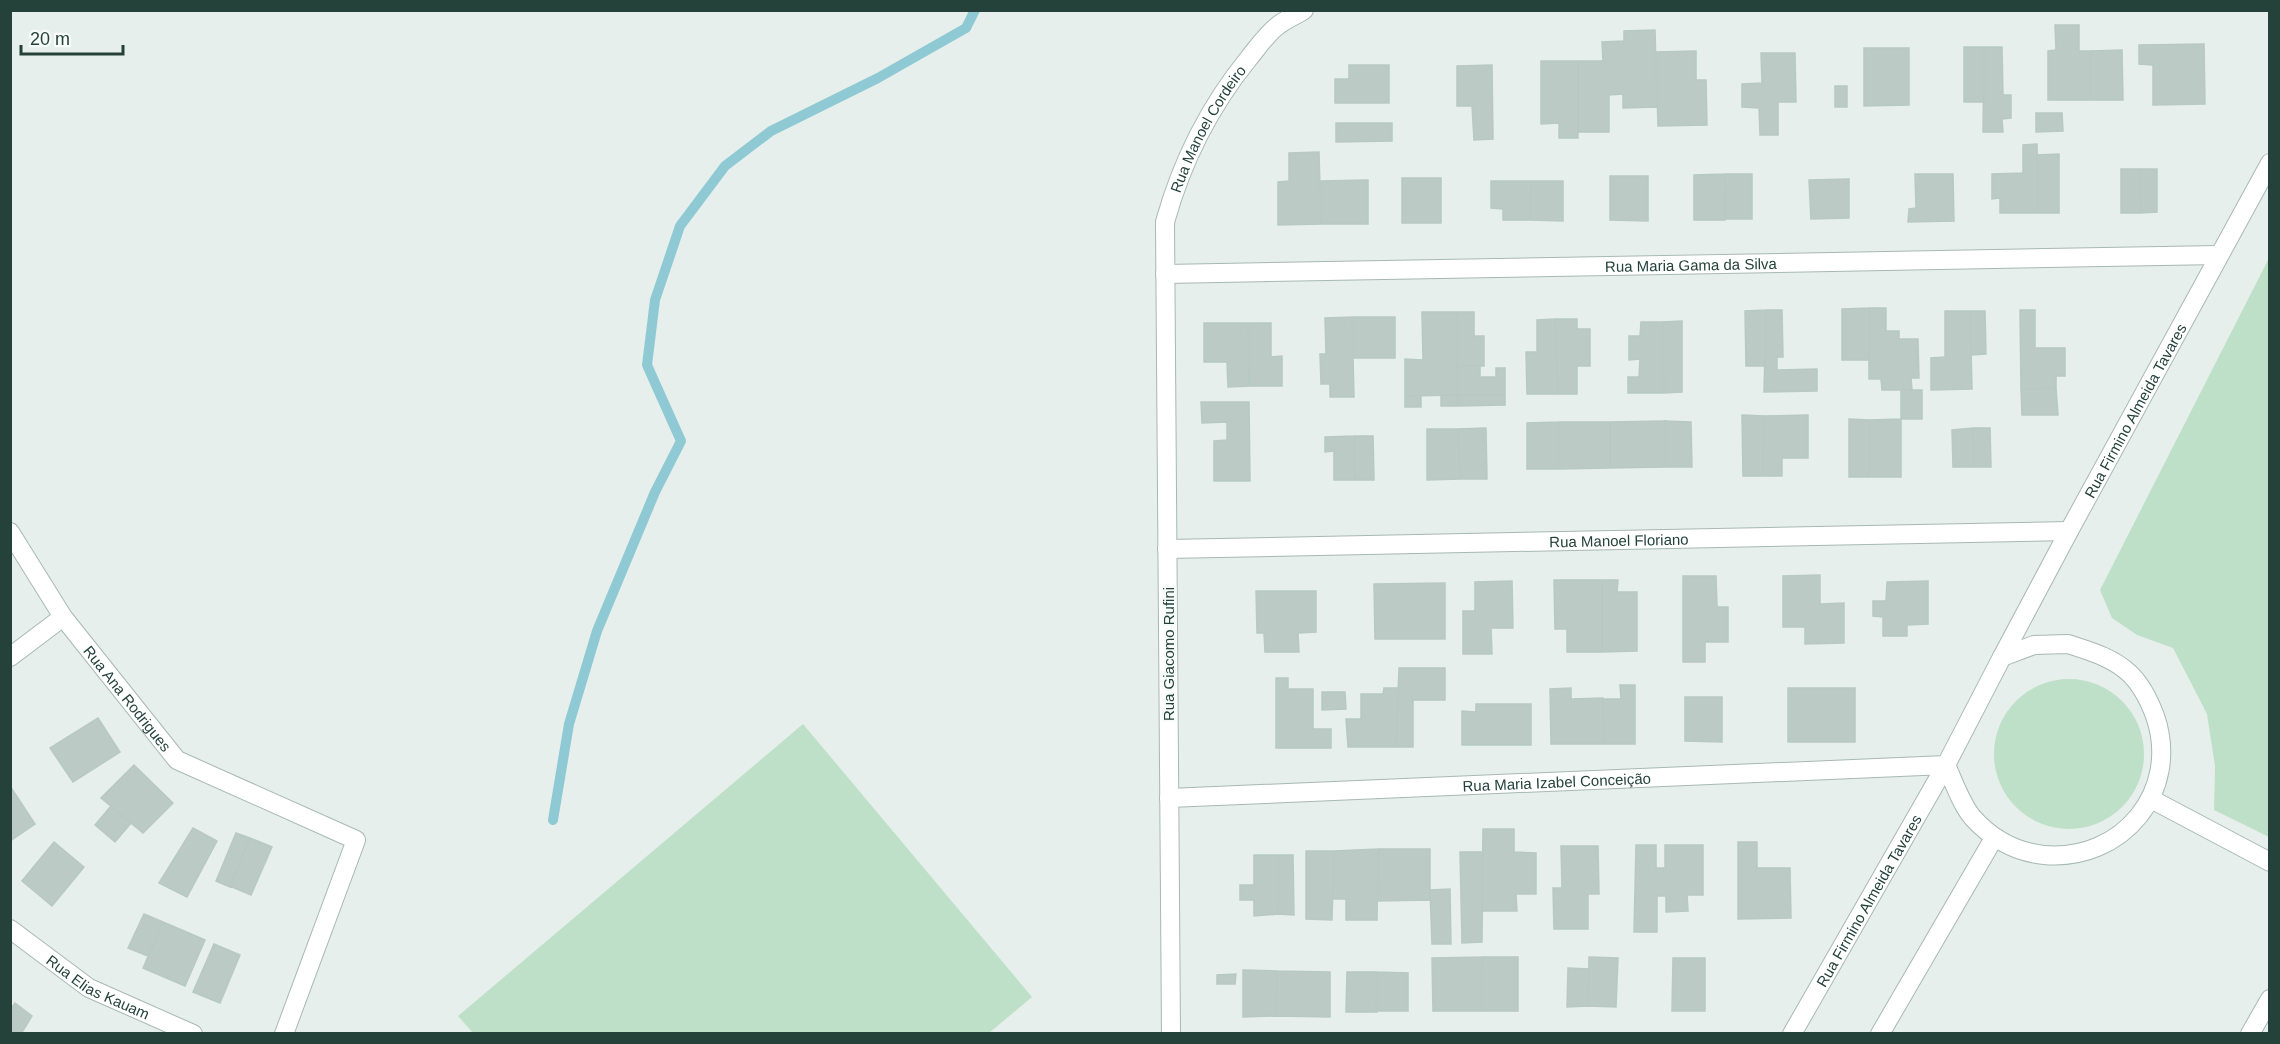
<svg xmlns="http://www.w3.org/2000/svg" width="2280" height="1044" viewBox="0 0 2280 1044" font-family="Helvetica,sans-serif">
  <rect width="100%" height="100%" fill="#e6efeb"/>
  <path fill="#bfe0c8" d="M2269,258V837L2214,810L2215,766L2207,714L2173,648L2137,635L2112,618L2100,590Z
    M1994 754a75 75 0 1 1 150 0a75 75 0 1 1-150 0Z
    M803,724L1032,997L989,1033H473L458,1016Z"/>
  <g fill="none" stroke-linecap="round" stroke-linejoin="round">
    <path stroke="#8ec9d4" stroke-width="10" d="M553,820L569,724L597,631L655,492L681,441L647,365L655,300L680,226L725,166L771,131L878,78L966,28L975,10"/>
  </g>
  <path fill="#bbcac4" stroke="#b8c9c2" stroke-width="1.5" d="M2055,25H2079V51H2091V100H2048V51L2056,50Z
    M1655,30L1657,107L1623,108V94L1609,95V132H1578V61H1603L1602,42L1624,41V31Z
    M2204,44L2205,104L2153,105V65L2139,64V45Z
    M1964,47H1984V102H1964Z
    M1984,47H2002L2003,95H2011V118L2002,119L2003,132H1983Z
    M1864,48H1909V105L1864,106Z
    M2122,50L2123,100H2091V51Z
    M1696,51V80H1706L1707,125L1658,126L1656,52Z
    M1761,53H1795L1796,102H1778V135H1760L1759,108L1742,107V84L1762,83Z
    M1541,61H1578V138H1559V123L1541,124Z
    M1349,65H1389V103H1335V79H1349Z
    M1492,65L1493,139L1474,140L1472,106H1457V66Z
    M1835,86H1847V107H1835Z
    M2036,113H2062L2063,131L2036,132Z
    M1336,123H1392V141L1336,142Z
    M2037,144L2038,213H2000V198L1992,199V174L2023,173V145Z
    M1319,152L1321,224L1278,225V182L1289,181V153Z
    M2059,154V213H2038L2037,155Z
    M2121,169H2140L2141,213H2121Z
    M2140,169H2157V212L2141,213Z
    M1725,174V220H1694V175Z
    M1725,174H1752V219H1726Z
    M1915,174H1953L1954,221L1908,222L1909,209L1916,208Z
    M1610,176H1648V221L1610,220Z
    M1402,178H1441V223H1402Z
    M1849,179V218L1811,219L1809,180Z
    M1368,180V224H1321V181Z
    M1491,181H1531L1530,220H1503V209L1491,208Z
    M1531,181H1563V221L1530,220Z
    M1869,308H1886V331H1899V339H1918L1919,378H1911L1912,390H1882L1881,379H1869Z
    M1869,308V360H1842V309Z
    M1766,310H1782L1783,357H1777V370L1817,369V391L1764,392Z
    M1766,310L1765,366H1746L1745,311Z
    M2020,310H2035V348H2065V376H2056V388L2021,389Z
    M1945,311H1970L1972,389L1931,390V358L1945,357Z
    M1970,311H1985L1986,354L1971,355Z
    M1422,312H1456L1458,395L1405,396V359L1423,360Z
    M1456,312H1474V336H1484V366H1457Z
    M1352,317H1395V358H1353Z
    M1352,317L1354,397H1330V384H1321L1320,354H1326L1325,318Z
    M1555,319H1577V329H1590V366H1577V394H1558Z
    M1555,319L1558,394H1527L1526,352H1537V320Z
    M1682,321V392L1664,393L1663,322Z
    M1641,322H1663L1664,393H1628V377H1639L1640,359L1629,360V336H1640Z
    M1204,323H1248L1250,386L1228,387L1227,362H1204Z
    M1248,323H1271V357L1282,356V386H1249Z
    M1457,366H1480V377H1496V368H1505V395H1458Z
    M2056,388L2058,415H2022L2021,389Z
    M1901,390H1922V419H1901Z
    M1441,395H1458V406H1441Z
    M1458,395H1505V405L1458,406Z
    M1405,396H1421V407H1405Z
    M1201,402H1249L1250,481H1214V441L1227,440V422L1202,423Z
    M1742,415L1764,416L1763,476H1743Z
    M1808,415V458H1782V476H1763L1764,416Z
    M1849,419L1869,420V477H1849Z
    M1901,419V477H1869V420Z
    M1665,421V467L1610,468V422Z
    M1665,421L1691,422L1692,467H1665Z
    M1559,422L1560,469H1527V423Z
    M1559,422H1610V468L1560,469Z
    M1486,428L1487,479H1460L1458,429Z
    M1973,428H1990L1991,467H1974Z
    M1973,428L1974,467H1953L1952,430Z
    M1427,429H1458L1460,479L1427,480Z
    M1354,436L1355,480H1334V451L1325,452V437Z
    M1354,436H1373L1374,480H1355Z
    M1820,575V604L1844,603V643L1805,644V627H1783V576Z
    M1683,576H1716L1717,607H1728V642H1705V662H1683Z
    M1554,580H1602V652H1567V629H1555Z
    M1602,580H1618L1617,592H1637V651L1602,652Z
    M1512,581L1513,628H1491L1492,654H1463V611H1475V582Z
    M1928,581V624L1907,625V636H1883V617L1873,616V601H1886L1887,582Z
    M1445,583V639H1375L1374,584Z
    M1256,591H1316V632L1298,633L1299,652H1265L1264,633H1257Z
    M1399,668H1445V700H1413V747H1396Z
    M1276,678H1288V689H1313V729H1331V748H1276Z
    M1620,685H1635V744H1604L1603,699H1621Z
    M1384,688H1398L1396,747H1348L1346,719H1361V694H1383Z
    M1571,688V699L1603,698L1604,744H1551L1550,689Z
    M1788,688H1855V742H1788Z
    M1322,692H1345L1346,709L1322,710Z
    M1685,697H1722V742L1685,741Z
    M1476,704H1531V745H1462V711L1476,712Z
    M98,718L120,752L73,782L50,748Z
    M134,765L173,803L143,833L101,798Z
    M10,786L35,824L10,841Z
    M111,806L131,823L115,842L95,825Z
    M193,828L217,841L187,897L159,883Z
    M1483,829H1514V852L1536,853V894H1516L1517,911H1482Z
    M236,833L250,838L230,887L216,881Z
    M250,838L272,847L251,895L230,886Z
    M54,842L84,867L52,906L22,881Z
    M1738,842H1757V868H1790L1791,918L1738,919Z
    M1636,845H1656V868H1665V845H1703V895H1687L1688,911L1666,912V896H1657V932H1634Z
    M1561,846H1598L1599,894H1588V929H1554L1553,888H1562Z
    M1378,849L1377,920H1346V899H1333L1334,851Z
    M1378,849H1430V900L1378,901Z
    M1306,851H1334L1332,920L1306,919Z
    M1460,852H1483L1482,942L1462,943Z
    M1254,855H1279L1278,914L1254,916V900H1240V885H1254Z
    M1279,855H1293L1294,915L1278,914Z
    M1450,889L1451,944H1432L1430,890Z
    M144,914L163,922L148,956L128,948Z
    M163,922L205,940L185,986L143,968Z
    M214,944L240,955L220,1003L193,992Z
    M1482,957L1481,1011H1433L1432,958Z
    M1482,957H1518V1011H1481Z
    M1589,957L1618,958L1616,1007L1588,1006Z
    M1673,958H1705V1011H1672Z
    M1568,968L1589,969L1588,1006L1567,1007Z
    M1243,970L1277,971L1276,1016L1243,1017Z
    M1277,971L1330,972V1017L1276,1016Z
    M1347,972H1377V1012H1346Z
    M1377,972L1408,973V1011H1376Z
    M1236,974L1235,984H1217V975Z
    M15,1003L32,1016L21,1034H10V1010Z"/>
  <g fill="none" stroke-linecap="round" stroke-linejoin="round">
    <g stroke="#a8b8b2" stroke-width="20">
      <g id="minor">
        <path id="s1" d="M1165,274L2219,255"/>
        <path id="s2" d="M10,532L63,617L177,760L356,840L284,1034"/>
        <path id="s3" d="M1167,549L2069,531"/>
        <path d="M2068,644C2089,651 2112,657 2129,673C2141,684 2149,700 2155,716C2181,791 2122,862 2044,855C2016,852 1992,839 1973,818C1961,804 1954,782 1946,765L2002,657L2034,645Z"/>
        <path d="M10,657L63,617"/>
        <path id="s4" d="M2002,657L2069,531L2270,163"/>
        <path id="s5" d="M1169,798L1946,765"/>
        <path d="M2151,799L2270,862"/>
        <path id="s6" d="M10,929L89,988L193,1034"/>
        <path id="s7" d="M1171,1034L1165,222C1182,161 1209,107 1249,58C1258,47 1268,32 1280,24C1287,19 1296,15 1304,10"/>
        <path id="s8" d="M1792,1034L1946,765"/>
        <path d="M1880,1034L1994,838"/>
        <path d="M2250,1034L2270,999"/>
      </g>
    </g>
    <use href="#minor" stroke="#fff" stroke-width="18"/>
  </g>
  <g text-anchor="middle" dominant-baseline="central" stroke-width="5" stroke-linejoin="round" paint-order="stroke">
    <g font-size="15" fill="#24423a" stroke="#f7fbf9">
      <text stroke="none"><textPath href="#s7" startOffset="915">Rua Manoel Cordeiro</textPath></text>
      <text stroke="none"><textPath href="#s1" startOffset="526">Rua Maria Gama da Silva</textPath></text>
      <text stroke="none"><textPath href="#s4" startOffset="280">Rua Firmino Almeida Tavares</textPath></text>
      <text stroke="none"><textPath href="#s3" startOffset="452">Rua Manoel Floriano</textPath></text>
      <text transform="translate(1168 654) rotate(-90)">Rua Giacomo Rufini</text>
      <text stroke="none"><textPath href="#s2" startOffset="204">Rua Ana Rodrigues</textPath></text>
      <text stroke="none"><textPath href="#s5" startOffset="388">Rua Maria Izabel Conceição</textPath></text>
      <text stroke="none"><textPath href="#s8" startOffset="154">Rua Firmino Almeida Tavares</textPath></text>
      <text stroke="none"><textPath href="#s6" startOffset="106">Rua Elias Kauam</textPath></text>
    </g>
  </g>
  <rect width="2280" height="1044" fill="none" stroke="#24423a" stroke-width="24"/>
  <path d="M21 45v9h102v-9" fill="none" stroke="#24423a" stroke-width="3"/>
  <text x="30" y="45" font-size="18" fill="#24423a" stroke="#f7fbf9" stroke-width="4.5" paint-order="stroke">20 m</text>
</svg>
